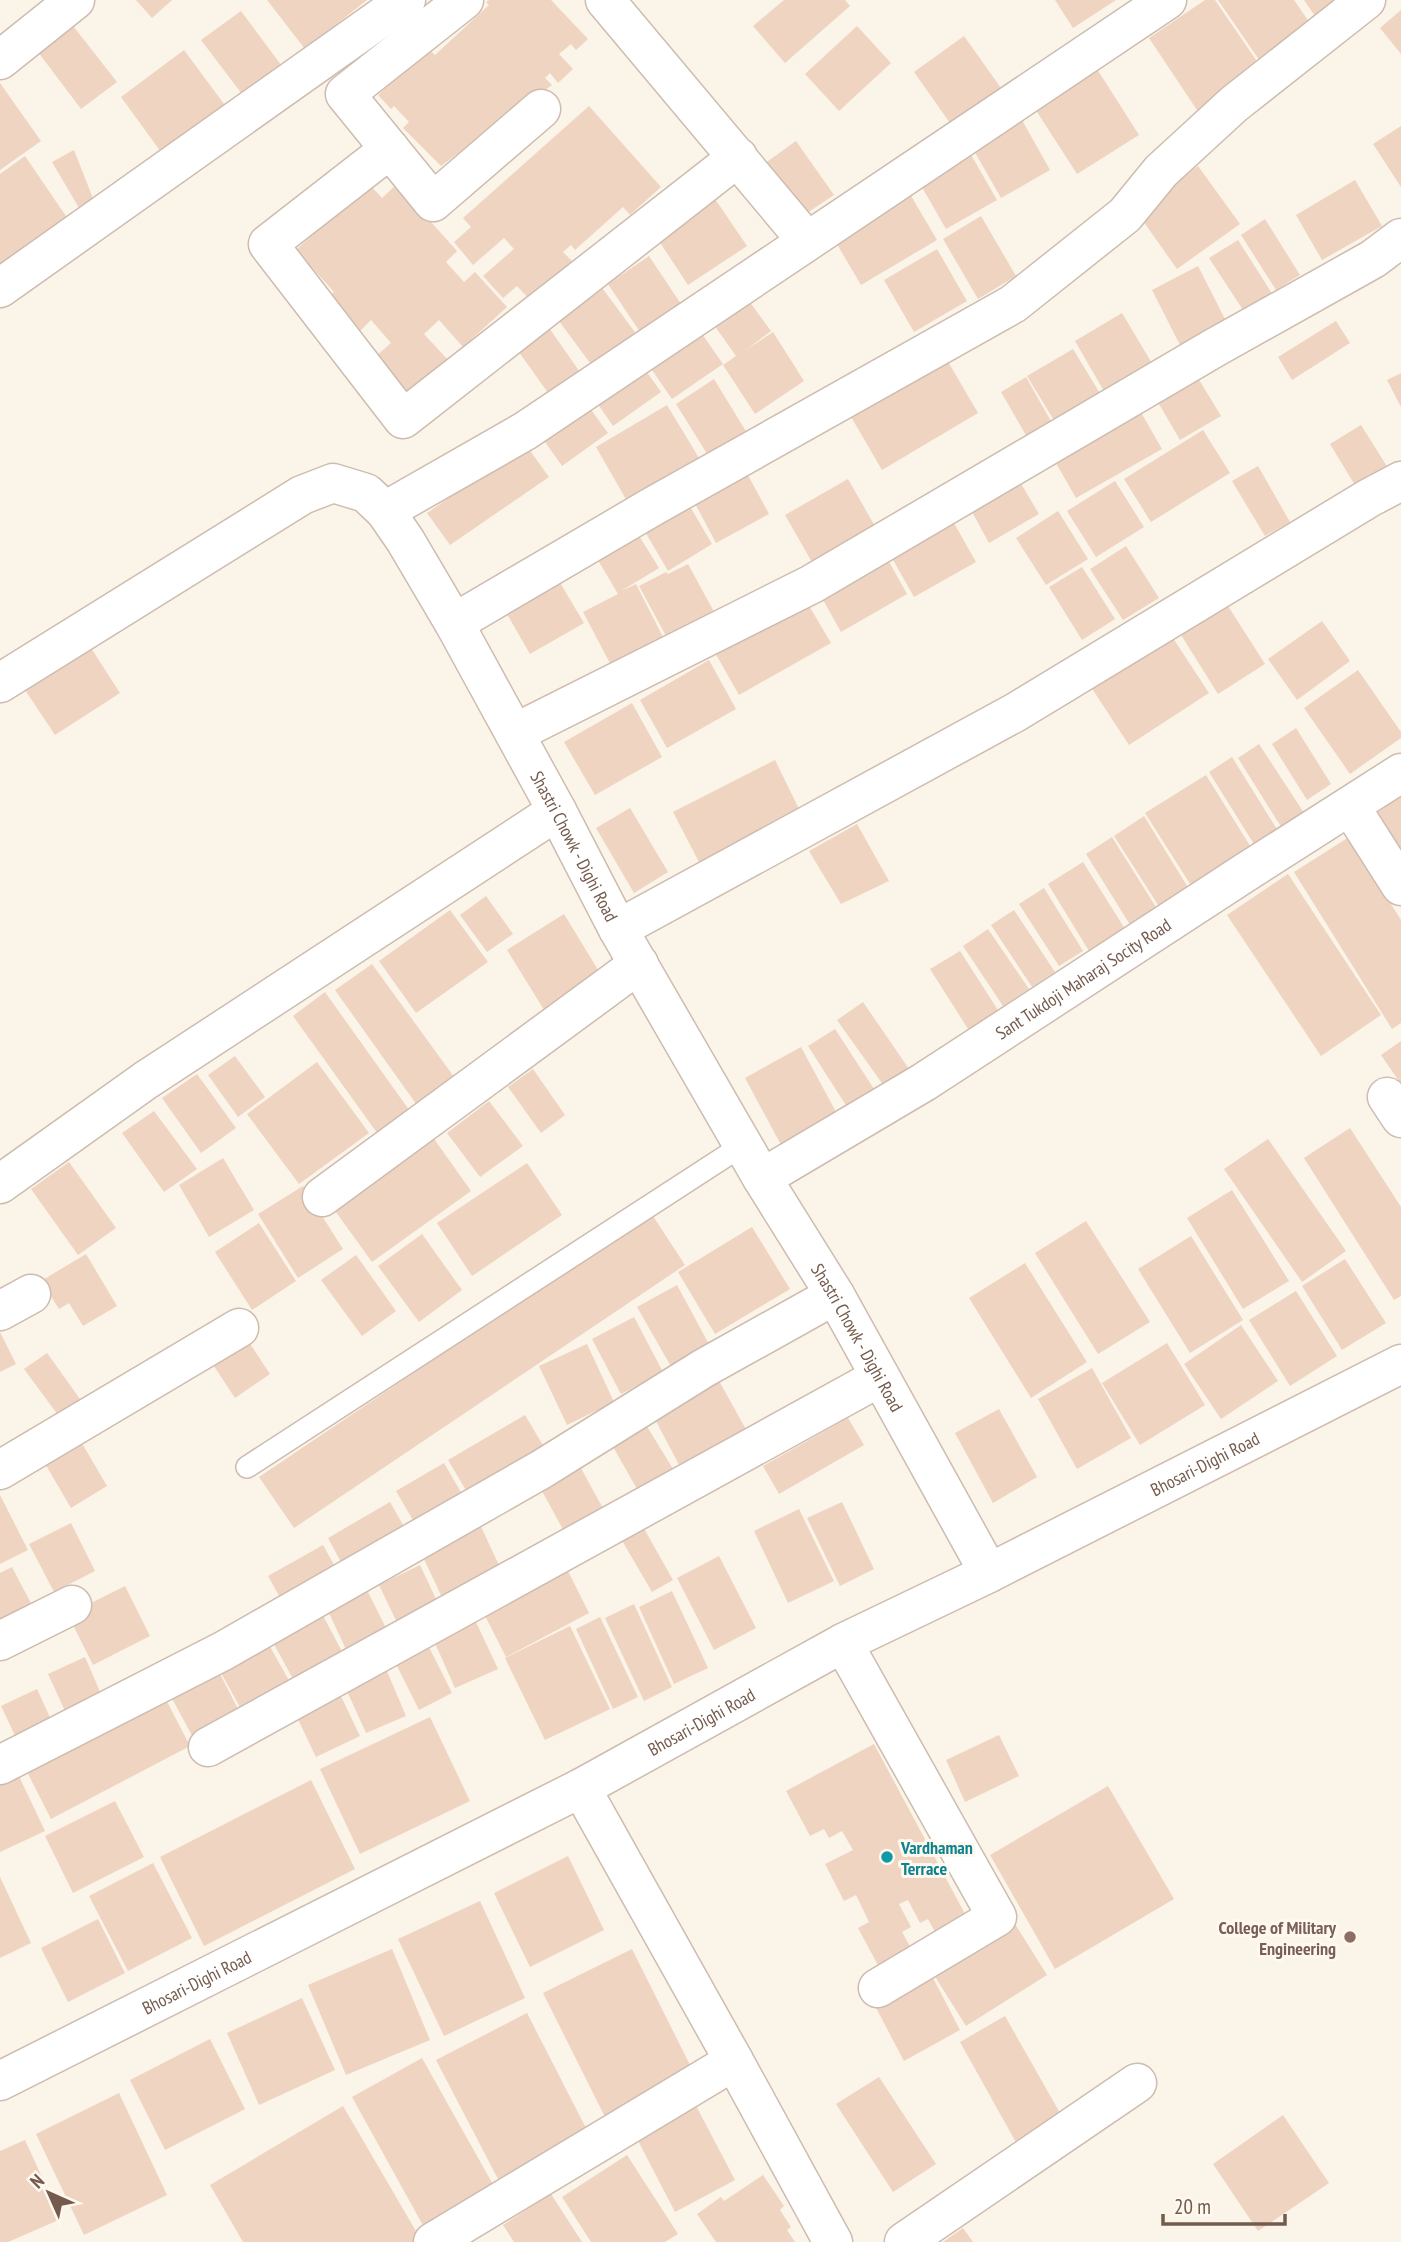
<svg xmlns="http://www.w3.org/2000/svg" width="1401" height="2242" viewBox="0 0 1401 2242" font-family="'PT Sans Narrow',sans-serif">
  <rect width="100%" height="100%" fill="#fbf4e8"/>
  <path fill="#efd4c1" d="M136,0H172L152,18Z
    M267,0H367L305,49Z
    M489,0H551L588,39L576,50L571,44L559,54L573,69L558,83L550,73L545,78L552,85L441,166L403,128L409,122L394,106L391,109L378,95L395,79L393,76L425,46L435,55L489,5L486,2Z
    M784,0H845L850,6L785,63L753,26Z
    M1055,0H1116L1073,28Z
    M1205,0H1215L1265,73L1201,116L1149,38Z
    M1218,0H1294L1316,32L1264,67Z
    M1304,0H1359L1321,25Z
    M1401,10V54L1380,28Z
    M241,11L284,69L245,98L201,40Z
    M70,22L117,82L81,109L35,48Z
    M857,26L891,63L839,111L805,74Z
    M964,36L1001,88L950,123L914,72Z
    M184,50L230,112L166,159L121,97Z
    M1090,58L1139,135L1077,174L1028,98Z
    M0,83L41,141L0,170Z
    M589,106L661,187L630,215L623,207L575,250L571,245L563,252L575,264L532,302L517,286L503,298L483,276L514,249L504,238L473,265L454,242L471,227L463,218Z
    M1018,113L1050,170L1001,198L969,142Z
    M1401,126V187L1373,144Z
    M796,141L834,195L801,217L764,164Z
    M966,146L997,200L946,229L915,175Z
    M74,150L96,206L82,213L52,162Z
    M25,156L70,222L0,269V174Z
    M1198,166L1240,224L1177,269L1136,211Z
    M1355,180L1382,226L1322,260L1296,215Z
    M369,184L382,198L397,184L457,251L446,262L464,282L475,272L507,307L463,347L439,320L424,334L448,360L411,395L376,356L391,343L371,320L357,334L325,300L334,292L296,250Z
    M904,184L937,240L861,285L828,229Z
    M713,196L747,246L688,285L655,235Z
    M981,216L1016,276L978,299L943,239Z
    M1265,219L1300,275L1276,290L1241,235Z
    M1238,240L1273,295L1245,313L1209,258Z
    M937,249L967,301L914,332L884,280Z
    M649,256L683,307L642,335L608,284Z
    M1198,266L1227,323L1181,347L1152,290Z
    M739,287L771,331L746,350L773,332L804,381L755,414L723,365L736,356L704,311Z
    M603,289L637,335L593,367L559,321Z
    M1122,313L1153,365L1105,393L1075,341Z
    M693,321L723,364L672,399L643,357Z
    M1336,321L1350,343L1292,380L1278,357Z
    M547,325L582,375L551,397L516,348Z
    M1073,349L1104,400L1058,427L1027,376Z
    M943,353L978,413L882,470L847,410Z
    M639,361L661,392L613,426L591,394Z
    M1192,368L1221,416L1180,440L1152,392Z
    M1401,373V407L1387,380Z
    M1026,377L1056,430L1031,444L1001,392Z
    M714,379L747,433L709,457L676,404Z
    M584,400L608,433L562,466L538,432Z
    M1135,402L1162,449L1076,498L1049,451Z
    M667,405L699,458L627,501L596,447Z
    M1361,425L1393,476L1361,495L1330,444Z
    M1203,430L1230,473L1151,522L1124,479Z
    M526,445L549,477L450,545L427,513Z
    M1258,466L1290,522L1265,536L1232,481Z
    M744,468L769,514L716,543L691,496Z
    M848,479L876,528L813,564L785,515Z
    M1115,481L1144,527L1096,557L1067,511Z
    M1020,482L1039,514L989,543L971,510Z
    M681,491L712,544L668,571L637,518Z
    M1058,511L1088,559L1046,585L1016,538Z
    M950,516L976,562L914,597L888,551Z
    M633,526L659,568L621,591L636,584L665,641L613,669L583,612L618,594L592,550Z
    M1126,546L1159,598L1123,620L1090,569Z
    M883,551L907,594L841,632L817,589Z
    M688,564L719,621L672,647L639,586L666,572L668,574Z
    M1082,567L1115,619L1082,640L1049,587Z
    M553,571L584,623L530,654L500,602Z
    M805,599L831,643L739,695L714,651Z
    M1228,606L1265,664L1218,694L1181,635Z
    M1322,621L1350,661L1297,700L1268,659Z
    M1171,635L1209,693L1129,745L1091,687Z
    M91,648L120,693L55,735L25,690Z
    M709,660L736,709L667,748L640,700Z
    M1358,670L1401,732V738L1350,774L1304,708Z
    M632,703L662,757L595,795L564,742Z
    M1296,728L1331,784L1307,800L1272,744Z
    M1259,744L1306,816L1283,830L1238,758Z
    M1232,757L1280,834L1257,849L1209,772Z
    M775,760L801,813L700,864L673,812Z
    M1206,775L1252,849L1192,887L1145,813Z
    M1401,796V848L1378,812Z
    M630,808L668,872L634,893L596,828Z
    M1144,816L1189,889L1160,908L1114,836Z
    M857,824L889,881L841,904L809,851Z
    M1112,837L1159,912L1132,928L1086,854Z
    M1349,837L1401,920V1023L1392,1029L1294,872Z
    M1083,862L1125,929L1089,951L1048,884Z
    M1288,874L1381,1015L1321,1056L1227,915Z
    M1044,888L1083,951L1059,966L1019,904Z
    M486,896L513,934L487,952L460,915Z
    M450,910L488,962L416,1013L379,961Z
    M1014,910L1055,972L1032,987L991,925Z
    M564,914L606,983L549,1018L507,950Z
    M988,929L1029,989L1003,1006L963,946Z
    M960,951L1005,1021L975,1040L930,969Z
    M372,964L457,1081L419,1108L335,990Z
    M325,992L412,1114L380,1137L293,1016Z
    M863,1002L909,1069L884,1086L837,1020Z
    M835,1029L876,1092L849,1110L808,1046Z
    M1401,1041V1084L1381,1055Z
    M801,1047L842,1123L786,1154L745,1078Z
    M235,1056L265,1097L238,1117L208,1075Z
    M317,1062L369,1133L299,1184L247,1114Z
    M533,1069L565,1115L541,1133L508,1087Z
    M197,1074L236,1128L201,1153L162,1098Z
    M489,1101L523,1146L480,1177L447,1133Z
    M154,1111L197,1169L164,1192L122,1133Z
    M1350,1128L1401,1207V1296L1394,1300L1304,1158Z
    M432,1136L471,1191L372,1262L333,1208Z
    M1268,1139L1346,1251L1302,1282L1224,1169Z
    M223,1158L254,1210L209,1237L179,1185Z
    M69,1162L116,1228L78,1255L31,1189Z
    M527,1163L562,1215L472,1276L437,1223Z
    M303,1186L343,1249L298,1278L258,1214Z
    M1232,1190L1289,1281L1243,1309L1187,1218Z
    M651,1213L685,1265L294,1528L259,1477Z
    M1086,1221L1150,1322L1098,1354L1035,1253Z
    M259,1223L296,1281L252,1310L215,1252Z
    M752,1227L790,1289L715,1334L678,1272Z
    M422,1234L462,1290L419,1322L378,1266Z
    M1191,1236L1243,1320L1190,1353L1138,1269Z
    M86,1254L117,1306L83,1326L69,1303L59,1309L41,1281Z
    M356,1255L396,1311L362,1336L321,1280Z
    M1345,1259L1386,1323L1342,1350L1302,1286Z
    M1025,1263L1087,1362L1031,1398L969,1298Z
    M677,1285L711,1348L673,1370L637,1307Z
    M1296,1291L1337,1356L1290,1386L1249,1320Z
    M634,1317L663,1372L621,1394L592,1339Z
    M1241,1325L1278,1381L1221,1419L1184,1364Z
    M241,1330L270,1374L235,1398L206,1354Z
    M0,1332L16,1364L0,1372Z
    M1167,1343L1205,1405L1140,1445L1102,1383Z
    M587,1344L614,1402L567,1425L539,1366Z
    M47,1353L80,1399L58,1415L24,1369Z
    M1092,1368L1131,1438L1077,1469L1038,1399Z
    M713,1370L753,1442L686,1478L648,1406Z
    M999,1409L1037,1477L993,1503L955,1433Z
    M525,1415L547,1452L470,1497L448,1460Z
    M848,1418L864,1445L779,1494L763,1466Z
    M643,1420L678,1477L641,1496L608,1438Z
    M80,1440L107,1486L71,1508L44,1462Z
    M576,1459L606,1514L566,1535L536,1480Z
    M444,1463L469,1506L421,1534L396,1491Z
    M0,1495L28,1550L0,1564Z
    M390,1502L411,1539L348,1575L328,1538Z
    M842,1502L874,1569L840,1586L807,1518Z
    M799,1509L834,1581L788,1603L754,1531Z
    M476,1516L505,1578L446,1606L417,1544Z
    M71,1523L95,1571L54,1592L29,1544Z
    M642,1525L673,1580L652,1592L620,1537Z
    M323,1545L338,1572L283,1603L268,1576Z
    M719,1556L756,1628L714,1650L677,1578Z
    M562,1559L589,1613L506,1657L478,1602Z
    M420,1565L443,1614L402,1633L379,1585Z
    M12,1567L35,1611L0,1629V1573Z
    M125,1586L150,1636L93,1665L70,1619L77,1610Z
    M672,1591L708,1668L674,1684L639,1607Z
    M368,1592L392,1640L351,1660L328,1611Z
    M634,1604L672,1687L644,1701L605,1618Z
    M320,1610L347,1661L298,1688L270,1637Z
    M600,1617L638,1697L613,1709L576,1629Z
    M476,1622L498,1669L455,1688L434,1641Z
    M570,1626L610,1709L545,1740L505,1658Z
    M269,1645L295,1691L246,1718L220,1671Z
    M428,1645L452,1693L419,1710L395,1662Z
    M85,1657L101,1694L65,1711L48,1674Z
    M383,1662L406,1716L366,1733L342,1680Z
    M216,1666L243,1719L196,1743L168,1691Z
    M37,1689L53,1724L18,1742L1,1706Z
    M338,1690L360,1736L316,1757L294,1711Z
    M162,1692L190,1746L51,1819L23,1764Z
    M430,1717L470,1801L360,1854L320,1769Z
    M999,1735L1019,1776L965,1802L946,1760Z
    M874,1744L972,1927L941,1943L928,1919L920,1923L908,1900L899,1904L911,1927L902,1932L913,1952L880,1969L858,1928L869,1922L856,1895L844,1901L825,1864L853,1850L842,1831L829,1838L824,1829L810,1836L786,1791Z
    M16,1770L45,1831L0,1852V1777Z
    M311,1780L355,1869L204,1946L160,1857Z
    M1108,1786L1174,1899L1055,1969L990,1855Z
    M115,1801L144,1857L73,1893L45,1836Z
    M568,1856L604,1930L530,1967L494,1893Z
    M153,1863L192,1938L128,1971L89,1896Z
    M0,1877L31,1943L0,1958Z
    M480,1901L525,1998L444,2036L398,1939Z
    M98,1919L125,1973L68,2002L41,1948Z
    M1015,1924L1047,1975L966,2026L934,1975Z
    M392,1949L430,2040L346,2075L308,1985Z
    M632,1949L696,2077L607,2121L543,1993Z
    M931,1974L960,2030L904,2061L874,2004Z
    M302,1998L335,2070L259,2105L227,2033Z
    M527,2013L588,2132L498,2179L436,2060Z
    M1005,2016L1064,2120L1018,2146L960,2042Z
    M210,2039L245,2109L165,2150L130,2080Z
    M422,2058L495,2188L425,2229L352,2097Z
    M879,2077L936,2164L893,2192L836,2104Z
    M119,2093L167,2195L84,2235L36,2134Z
    M693,2100L735,2180L675,2212L634,2133Z
    M343,2106L420,2238L414,2242H243L210,2185Z
    M1283,2115L1329,2183L1258,2231L1213,2164Z
    M25,2140L61,2219L8,2242H0V2151Z
    M627,2155L678,2234L665,2242H591L562,2197Z
    M763,2175L784,2206L780,2210L791,2227L787,2230L795,2242H716L697,2214L721,2197L724,2201Z
    M551,2194L582,2242H514L503,2225Z
    M963,2228L973,2242H943Z"/>
  <g fill="none" stroke-linecap="round" stroke-linejoin="round">
    <g stroke="#cdbcaf" stroke-width="24">
      <path id="service" d="M247,1467L743,1145"/>
    </g>
    <g stroke="#cdbcaf" stroke-width="41">
      <g id="minor">
        <path d="M464,0L345,94L433,202L541,109"/>
        <path d="M605,0L807,241"/>
        <path d="M0,60L75,0"/>
        <path d="M390,149L268,244L403,419L738,157"/>
        <path d="M0,288L406,0"/>
        <path d="M385,511L525,431L1167,0"/>
        <path d="M454,623L650,508L1013,304L1125,215L1161,171L1234,104L1366,0"/>
        <path d="M515,733L812,584L1214,348L1373,259L1401,238"/>
        <path d="M1350,806L1401,886"/>
        <path d="M618,929L1016,712L1369,498L1401,481"/>
        <path d="M1387,1097L1401,1118"/>
        <path id="s1" d="M762,1178L924,1082L1246,872L1401,773"/>
        <path d="M0,1184L146,1080L557,811"/>
        <path d="M322,1197L639,964"/>
        <path d="M0,1311L31,1294"/>
        <path d="M0,1470L239,1328"/>
        <path d="M0,1641L72,1605"/>
        <path d="M843,1643L997,1917L878,1988"/>
        <path d="M208,1747L880,1377"/>
        <path d="M0,1765L223,1651L542,1469L704,1368L835,1295"/>
        <path d="M734,2061L833,2242"/>
        <path d="M433,2242L734,2061L581,1788"/>
        <path d="M904,2242L1137,2083"/>
      </g>
    </g>
    <g stroke="#cdbcaf" stroke-width="41">
      <g id="tertiary">
        <path id="s2" d="M0,683L302,495L333,483L366,493L385,511L405,540L454,623L557,811L618,929L762,1178L835,1295L989,1573"/>
        <path id="s3" d="M0,2081L581,1788L843,1643L989,1573L1401,1364"/>
      </g>
    </g>
    <use href="#service" stroke="#fff" stroke-width="21"/>
    <use href="#minor" stroke="#fff" stroke-width="38"/>
    <use href="#tertiary" stroke="#fff" stroke-width="38"/>
  </g>
  <circle fill="#0f9aa8" stroke="#fef8ee" stroke-width="2.5" cx="887" cy="1857" r="7"/>
  <circle fill="#8d6e63" stroke="#fef8ee" stroke-width="2.5" cx="1350" cy="1937" r="7"/>
  <g text-anchor="middle" dominant-baseline="central" stroke-width="6" stroke-linejoin="round" paint-order="stroke">
    <g font-size="18" fill="#745b4d" stroke="#fef8ee">
      <text stroke="none"><textPath href="#s2" startOffset="835">Shastri Chowk - Dighi Road</textPath></text>
      <text stroke="none"><textPath href="#s1" startOffset="378">Sant Tukdoji Maharaj Socity Road</textPath></text>
      <text stroke="none"><textPath href="#s2" startOffset="1402">Shastri Chowk - Dighi Road</textPath></text>
      <text stroke="none"><textPath href="#s3" startOffset="1354">Bhosari-Dighi Road</textPath></text>
      <text stroke="none"><textPath href="#s3" startOffset="788">Bhosari-Dighi Road</textPath></text>
      <text stroke="none"><textPath href="#s3" startOffset="220">Bhosari-Dighi Road</textPath></text>
    </g>
    <g font-size="18" font-weight="bold" fill="#0d838f" stroke="#fef8ee" text-anchor="start">
      <text x="901" y="1847">Vardhaman<tspan x="901" dy="21">Terrace</tspan></text>
    </g>
    <g font-size="18" font-weight="bold" fill="#785e54" stroke="#fef8ee" text-anchor="end">
      <text x="1336" y="1927">College of Military<tspan x="1336" dy="21">Engineering</tspan></text>
    </g>
  </g>
  <g transform="translate(49 2193) rotate(315)" stroke="#fef8ee" stroke-width="5" paint-order="stroke">
  <path d="M0-5L12 26L0 18L-12 26Z" fill="#745b4d"/>
  <text y="-10" font-size="19" font-weight="bold" text-anchor="middle" fill="#745b4d">N</text>
  </g>
  <path d="M1163 2214v10h122v-10" fill="none" stroke="#745b4d" stroke-width="3.5"/>
  <text x="1174" y="2214" font-size="21" fill="#745b4d" stroke="#fef8ee" stroke-width="5" paint-order="stroke">20 m</text>
</svg>
